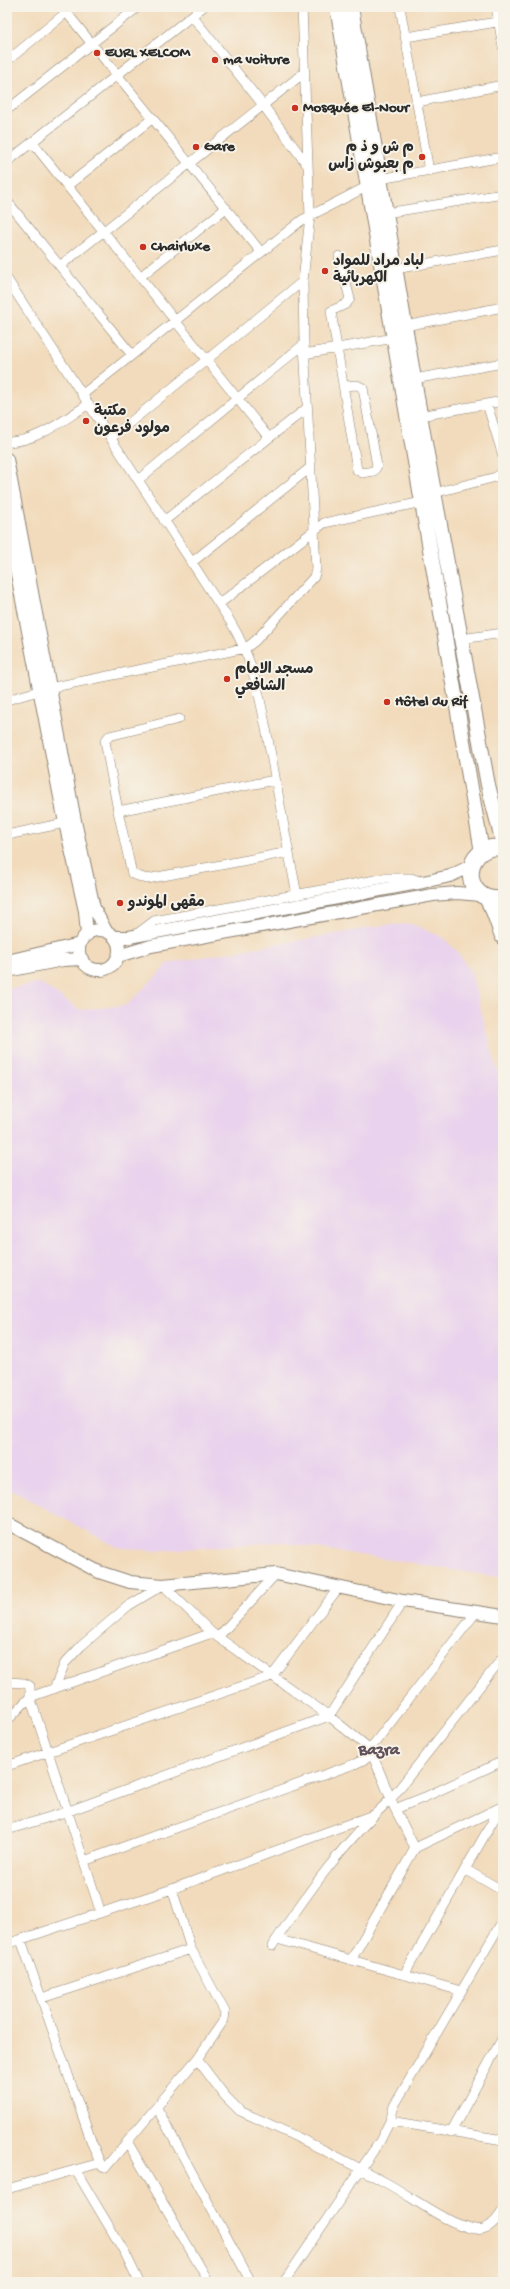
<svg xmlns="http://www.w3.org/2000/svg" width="510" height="2289" viewBox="0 0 510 2289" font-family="'Gochi Hand','Playpen Sans Arabic',sans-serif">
  <rect width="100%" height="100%" fill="#f7f3e8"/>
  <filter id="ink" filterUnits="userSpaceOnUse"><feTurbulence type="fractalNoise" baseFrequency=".025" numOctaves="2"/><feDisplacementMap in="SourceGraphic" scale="8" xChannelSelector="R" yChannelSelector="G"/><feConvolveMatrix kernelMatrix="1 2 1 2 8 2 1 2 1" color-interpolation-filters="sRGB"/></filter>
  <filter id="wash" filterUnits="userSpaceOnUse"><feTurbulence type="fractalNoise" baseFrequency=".012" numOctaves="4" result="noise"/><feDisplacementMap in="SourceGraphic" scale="16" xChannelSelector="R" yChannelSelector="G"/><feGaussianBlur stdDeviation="0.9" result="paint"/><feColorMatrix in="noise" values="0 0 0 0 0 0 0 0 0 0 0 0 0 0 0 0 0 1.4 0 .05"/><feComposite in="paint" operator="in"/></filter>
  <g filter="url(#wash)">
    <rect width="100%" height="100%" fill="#f2dbbc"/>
    <path fill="#e9d2ed" d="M412,924L442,937L457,951L471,972L503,1093V1578L279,1542L155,1551L117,1547L7,1488V989L40,983L80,1010L127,1005L169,963L386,925Z"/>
  </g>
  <g filter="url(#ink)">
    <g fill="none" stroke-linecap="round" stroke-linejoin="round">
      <g stroke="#8e8374" stroke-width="10">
        <path id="street" d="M62,7L261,252
          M400,7L429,171
          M496,7L503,47
          M192,16L263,105L308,166
          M406,37L503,21
          M7,61L73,7
          M417,102L503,85
          M7,110L138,7
          M32,142L269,438
          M7,162L203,7
          M380,179L503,157
          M67,186L153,118
          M7,201L132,355
          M386,213L503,194
          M339,256L350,299L346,304L331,311L357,470L362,473L374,471L377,466L363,388L357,385L343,386
          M61,265L305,72
          M395,269L503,250
          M140,277L226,208
          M7,279L230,621C257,665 262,710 272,760C280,805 288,850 297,895
          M405,326L503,307
          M304,354L394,338
          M414,379L503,363
          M83,394L302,220L368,186
          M487,404L503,456
          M420,416L503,401
          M111,438L303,281
          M7,442C38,442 64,419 89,404
          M138,480L304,344
          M434,493L496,477L503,472
          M164,521L307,408
          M191,563L311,467
          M219,604L324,523L422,502
          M461,639L503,633
          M7,700L49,688L246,648L255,641L314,577L316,569L314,529L304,344L303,281L310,216L302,7
          M179,719L109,736L105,741L118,811L132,874L147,879L289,852
          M118,811L275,780
          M7,835L65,823
          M134,936L154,921L386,878H411L422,882
          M219,1636L276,1574
          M7,1682L24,1683L30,1686V1697L7,1721
          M54,1689L65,1663L81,1646L128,1606L163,1585L212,1633L329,1716L370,1749L395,1809L415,1848
          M7,1766L272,1676L339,1587
          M395,1809L425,1797L503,1761
          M7,1830L69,1811L329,1716L403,1601
          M84,1861L357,1763L367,1758L370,1749L477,1611
          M465,1869L503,1891
          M101,1913L30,1697L212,1633
          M277,1939L461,1991
          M21,1940L93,2146L101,2165L105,2168L197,2059L224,2020L225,2012L191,1949L172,1889
          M7,1944L172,1889L373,1815
          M272,1946C307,1894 344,1841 391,1799L503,1657
          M351,1960L415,1848L503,1806
          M404,1975L501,1807
          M42,1998L191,1949
          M197,2059L225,2096L240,2111C290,2133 340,2157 388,2184C414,2198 446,2224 475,2229C487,2232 497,2220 503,2210
          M157,2108L251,2282
          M390,2121L503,2140
          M451,2132L503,2037
          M128,2143L209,2282
          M76,2171L125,2253L139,2282
          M7,2189L100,2163
          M284,2282L380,2141L390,2121L394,2106L503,1920"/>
      </g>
      <g stroke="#8e8374" stroke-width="14">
        <path id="secondary" d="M7,459L75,821L94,908L106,931
          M7,522L65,823L85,911L87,935
          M79 950a20 20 0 1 1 40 0a20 20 0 1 1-40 0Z
          M114,937H129L423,882L450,876L471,866
          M118,956L151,946L433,895L457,893L481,895
          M7,961L80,944
          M7,971L63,960L82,959
          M7,1523L99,1572L130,1582L163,1585L276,1574L403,1601L503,1616"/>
      </g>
      <g stroke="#8e8374" stroke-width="16">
        <path id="primary" d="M337,7L482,852
          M351,7L423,432L488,785L503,843"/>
      </g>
      <g stroke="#8e8374" stroke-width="18">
        <path id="highway" d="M503,848C462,841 458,904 503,899
          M487,898L494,911L503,936"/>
      </g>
      <use href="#street" stroke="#fff" stroke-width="9"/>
      <use href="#secondary" stroke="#fff" stroke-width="12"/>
      <use href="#primary" stroke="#fff" stroke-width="14"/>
      <use href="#highway" stroke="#fff" stroke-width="16"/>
    </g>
  </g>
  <g fill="#c8321e" stroke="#f7f3e8" stroke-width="1.5">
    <circle cx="97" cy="53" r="4"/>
    <circle cx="215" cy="60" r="4"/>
    <circle cx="295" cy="108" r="4"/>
    <circle cx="196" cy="147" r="4"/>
    <circle cx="422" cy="157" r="4"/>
    <circle cx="143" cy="247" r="4"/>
    <circle cx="325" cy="271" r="4"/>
    <circle cx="86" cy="421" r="4"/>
    <circle cx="227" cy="679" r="4"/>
    <circle cx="387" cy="702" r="4"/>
    <circle cx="120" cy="903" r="4"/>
  </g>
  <g text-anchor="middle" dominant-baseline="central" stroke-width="4" stroke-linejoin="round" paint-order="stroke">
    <g font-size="15" font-weight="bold" fill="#2b2b2b" stroke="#f7f3e8" text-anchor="start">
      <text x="105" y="53">EURL XELCOM</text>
      <text x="223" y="60">ma voiture</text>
      <text x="303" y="108">Mosquée El-Nour</text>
      <text x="204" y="147">Gare</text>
      <text x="414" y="148" text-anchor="end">م ش و ذ م<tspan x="414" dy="17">م بعبوش زاس</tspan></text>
      <text x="151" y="247">Chairluxe</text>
      <text x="333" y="262">لباد مراد للمواد<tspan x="333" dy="17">الكهربائية</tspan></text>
      <text x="94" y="412">مكتبة<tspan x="94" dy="17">مولود فرعون</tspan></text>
      <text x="235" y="670">مسجد الامام<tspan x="235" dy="17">الشافعي</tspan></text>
      <text x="395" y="702">Hôtel du Rif</text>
      <text x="128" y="903">مقهى الموندو</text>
    </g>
    <g font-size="17" font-weight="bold" fill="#61515b" stroke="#f7f3e8">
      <text x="379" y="1751">Bazra</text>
    </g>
  </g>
  <rect width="510" height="2289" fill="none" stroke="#f7f3e8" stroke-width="24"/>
</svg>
